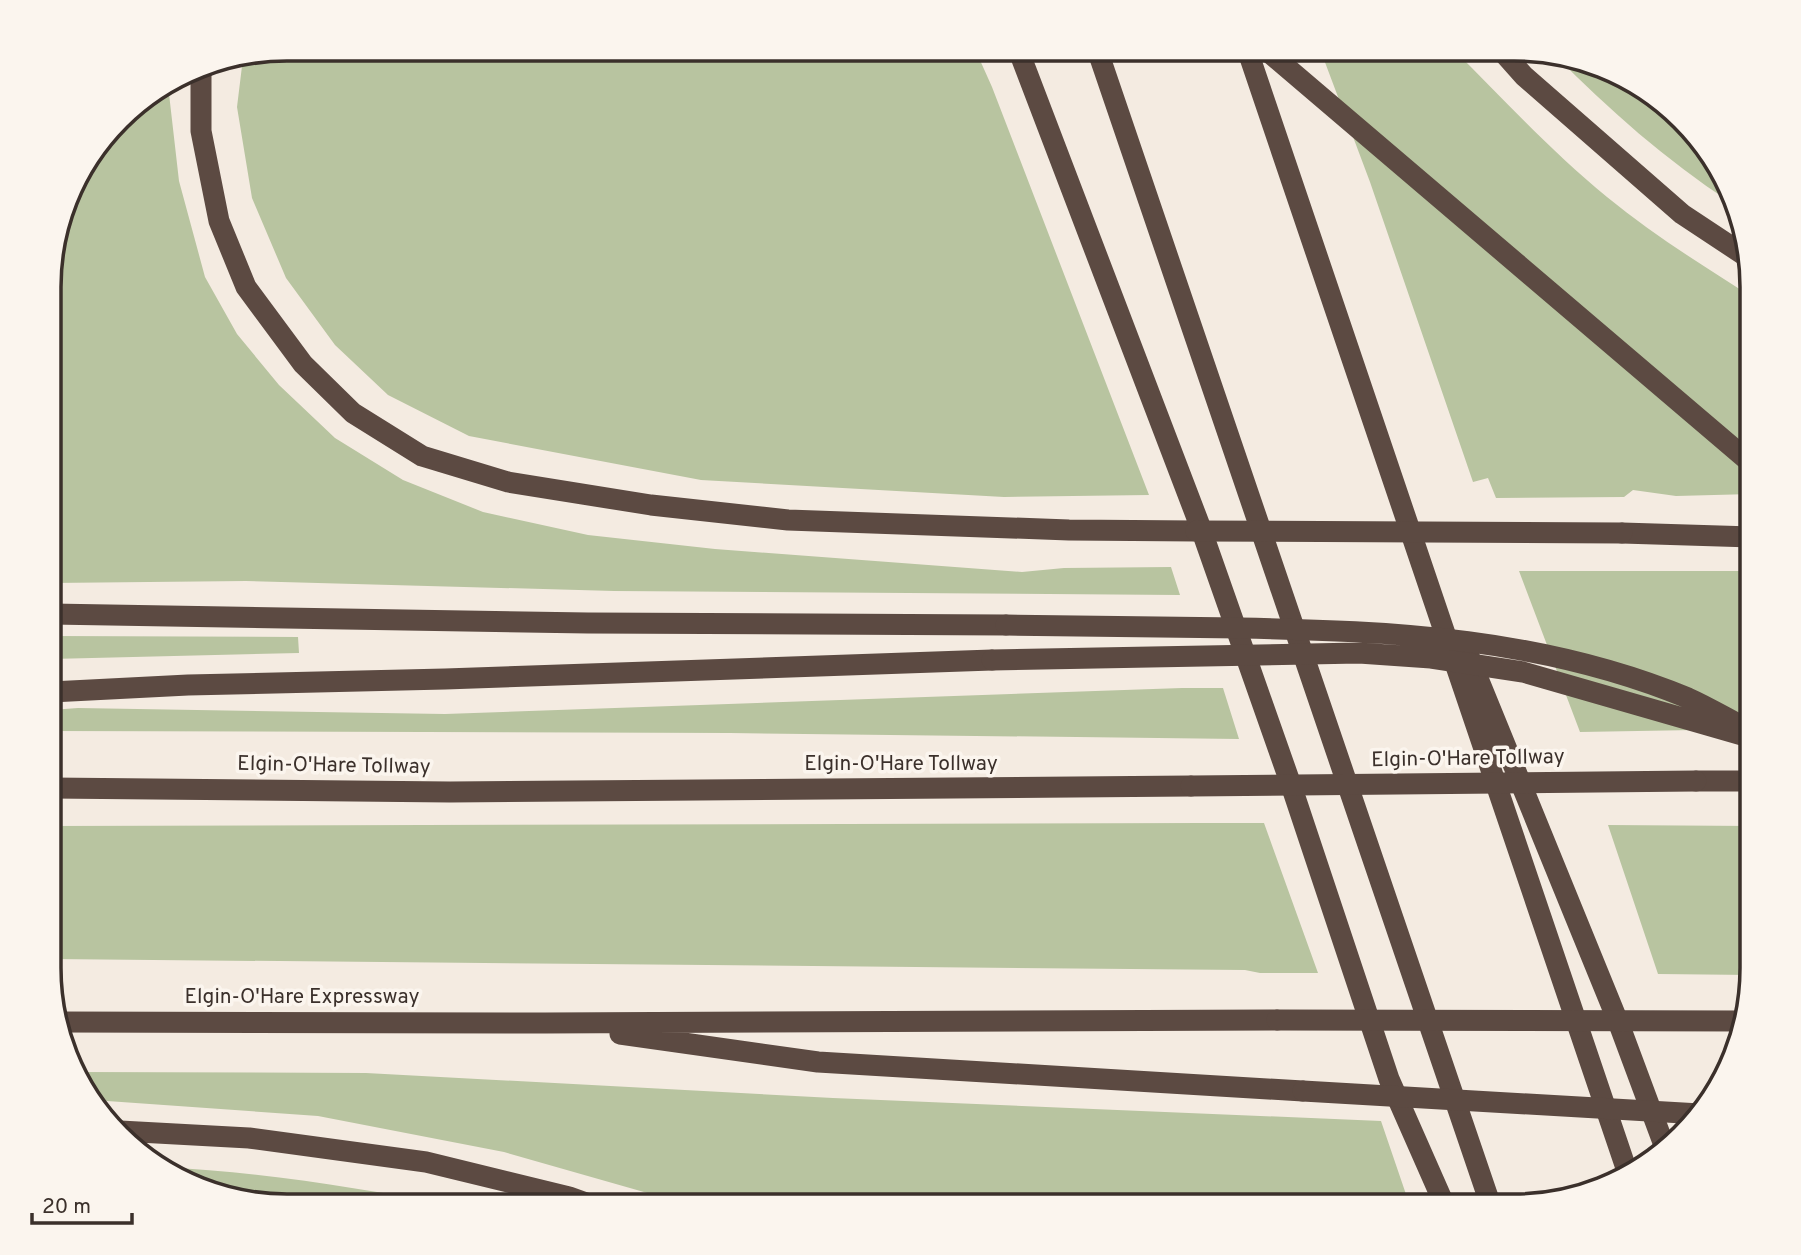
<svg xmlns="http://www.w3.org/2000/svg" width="1801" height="1255" viewBox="0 0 1801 1255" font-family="Overpass,sans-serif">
  <rect width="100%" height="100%" fill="#f4ebe1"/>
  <path fill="#b8c4a0" d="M288,49H975L992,87L1149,495L1004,497L701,480L469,436L388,395L335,345L286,278L252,198L237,107L243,58Z
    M1320,49H1453C1503,99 1552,152 1607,197C1652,234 1702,265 1752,297V494L1676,496L1633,490L1624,497L1496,498L1488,478L1473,482L1370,182Z
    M1555,55L1590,62L1658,98L1720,169L1730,202C1666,160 1609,110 1555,55Z
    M168,85L179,181L205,277L237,334L279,385L335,438L403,480L483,512L588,535L715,549L1022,572L1064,568L1171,567L1180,595L614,591L246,581L51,583V257L74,182L130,109Z
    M1519,571H1752V729L1580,732Z
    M51,636L298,637L299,653L51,659Z
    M1182,688H1223L1239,739L730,733L51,731V710L78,708L445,714Z
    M1203,823H1264L1318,973H1260L1245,970L51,959V826Z
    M1608,825L1752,826V975L1658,974Z
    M76,1072L366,1073L833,1098L1381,1121L1410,1206H693L504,1152L318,1116L93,1100L81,1087Z
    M162,1167C261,1172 358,1188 456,1206H273L211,1193Z"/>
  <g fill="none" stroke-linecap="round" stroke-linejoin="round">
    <path stroke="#5c4a42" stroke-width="21" d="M1018,49L1200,526L1290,782L1389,1079L1445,1206
      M1097,49L1491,1206
      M1247,49L1628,1174
      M1265,49L1752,464
      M1500,49L1524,76L1682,214L1747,257
      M201,66V131L219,221L246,287L303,364L353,413L422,456L508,482L651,505L788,520L1069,530L1196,531
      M1622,533L1752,537
      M51,614L588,623L1006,625
      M1466,649L1619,1024L1664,1145
      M51,692L188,685L445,679L992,660
      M1696,781H1752
      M51,788L450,792L1191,786
      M59,1022L545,1023L1277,1020
      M620,1034L818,1062L1303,1091
      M120,1131L249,1138L426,1162L569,1197L594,1206"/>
    <path stroke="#5c4a42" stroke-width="21" d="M1196,531L1622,533
      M1006,625C1084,626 1162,627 1240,628C1395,631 1543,638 1688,698C1706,706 1723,716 1740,725
      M992,660L1359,653L1431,658L1523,672L1752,738
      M1191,786L1696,781
      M1277,1020L1744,1021
      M1303,1091L1700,1114"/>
  </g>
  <g text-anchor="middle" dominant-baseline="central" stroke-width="7" stroke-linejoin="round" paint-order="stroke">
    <g font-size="21" fill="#3b302b" stroke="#fbf5ee">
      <text transform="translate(1468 759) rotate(-1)">Elgin-O'Hare Tollway</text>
      <text x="901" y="764">Elgin-O'Hare Tollway</text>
      <text transform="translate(334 766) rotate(1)">Elgin-O'Hare Tollway</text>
      <text x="302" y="997">Elgin-O'Hare Expressway</text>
    </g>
  </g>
  <path d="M0 0H1801V1255H0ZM287 61H1514A226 226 0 0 1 1740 287V968A226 226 0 0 1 1514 1194H287A226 226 0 0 1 61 968V287A226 226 0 0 1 287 61Z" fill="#fbf5ee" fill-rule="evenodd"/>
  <path fill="none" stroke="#3b302b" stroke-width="3.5" d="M287 61H1514A226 226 0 0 1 1740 287V968A226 226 0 0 1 1514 1194H287A226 226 0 0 1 61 968V287A226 226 0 0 1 287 61Z"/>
  <path d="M32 1213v10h100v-10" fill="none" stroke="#3b302b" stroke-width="3.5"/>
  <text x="42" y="1213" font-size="21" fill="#3b302b" stroke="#fbf5ee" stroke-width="5" paint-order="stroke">20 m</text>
</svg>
